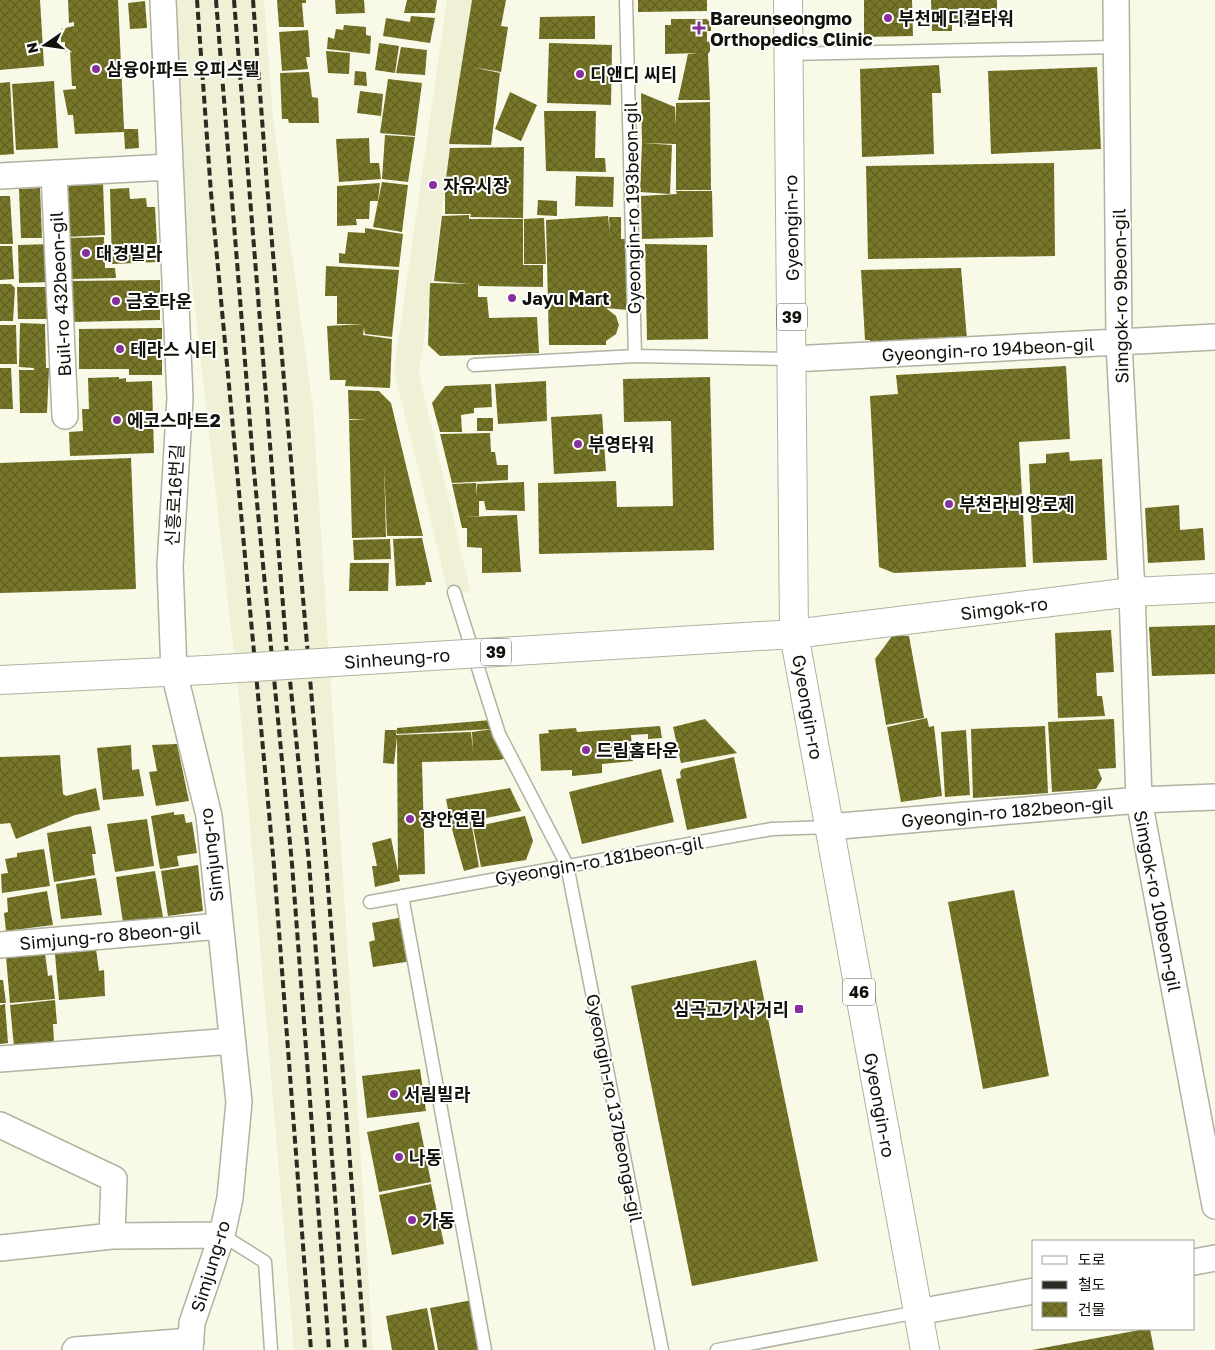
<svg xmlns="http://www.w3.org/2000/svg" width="1215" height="1350" viewBox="0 0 1215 1350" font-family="'Golos Text','Noto Sans KR',sans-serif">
  <defs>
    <pattern id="building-cross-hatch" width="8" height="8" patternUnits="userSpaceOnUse" patternTransform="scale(1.25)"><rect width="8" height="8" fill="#787729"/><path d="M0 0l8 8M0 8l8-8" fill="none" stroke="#616022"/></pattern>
  </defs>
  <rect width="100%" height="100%" fill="#f8f9e7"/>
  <path fill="#eff0d6" d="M167,0H264L273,118L313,408L373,1350H294L240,707L179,169Z
    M447,0H471L419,374L471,593L448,591L394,371Z"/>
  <path fill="url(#building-cross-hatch)" d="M0,0H40L44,66L0,70Z
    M68,0H118L124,129H138L139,148L125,149L124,132L75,134L73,115H68L63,90L76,89V86H72L70,52H65V42H61V29L74,26V22L69,23Z
    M277,0H306V3H302L304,27H279Z
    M335,0H364L365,13L336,14Z
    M407,0H437L435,13H404Z
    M472,0H506L501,26L508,27L501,72L472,67L500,73L491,145L449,144Z
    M638,0H707V11L638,12Z
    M864,0H912L913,36L864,37Z
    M931,0H997V23L952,24V31H932Z
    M145,1L147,28L130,29L128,3Z
    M411,16L435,18L430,43L383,36L386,18L410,22Z
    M595,16V39H539L540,17Z
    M671,19H707L711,24V31H707V42L710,41V51L708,54L710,100H678L688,54L698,53L665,54V25H671Z
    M344,25L366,27V35L371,36L370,54L327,49L328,37L334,39L336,29L343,30Z
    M308,30L310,57H306L308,69L282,71L279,32Z
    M379,43L399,46L395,73L375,70Z
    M549,43L612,45L611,105L547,103Z
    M401,47L427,50L425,75L396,73Z
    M326,51L350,53L349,74L328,73Z
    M939,65L941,93H932L934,154L862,157L860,69Z
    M1097,67L1101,149L991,154L988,71Z
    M355,71L366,72L367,86L354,85Z
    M309,72L312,97L318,98L319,123H289L288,119H282L280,73Z
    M388,79L422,83L415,136L380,133Z
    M54,81L58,148L16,150L12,84Z
    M10,82L14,154L0,155V83Z
    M360,91L383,94L381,116L357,113Z
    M510,92L537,105L521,141L495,129Z
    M641,93L675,107L676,126V103L710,102L711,190H676V144L642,143Z
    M544,111H596L595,158H605L606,172L546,171Z
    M385,135L415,137L408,182L382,179Z
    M369,138L370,163H379L381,179L339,182L336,139Z
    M642,143L672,145L670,194L640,192Z
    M524,147L523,218L470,217L471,214H445V186L450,148Z
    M1054,163L1055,256L868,259L866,166Z
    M576,176L614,177L613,207L575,206Z
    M382,182L408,185L402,232L373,227Z
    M380,183L378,201H370L369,219H356L357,225L337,226V186Z
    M63,184H103L105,235L66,237Z
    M40,188L42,238H21L19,189Z
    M129,188L130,199L146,198L147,207H155L158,262L112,264L110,189Z
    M676,191H712L713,237L642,239L641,196L677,194Z
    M0,196H10L13,244H0Z
    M538,200L557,201V216L537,215Z
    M469,215V219H523V265H543V287L479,286L478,283V297H487L489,318L537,317L539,353L440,356L428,345L430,283L471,284L434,281L442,216Z
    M608,216L610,234L609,217H621V239H626L628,310L606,308L616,316L619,325L616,334L606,341V345H549L546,220Z
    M544,218L546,264H524V219Z
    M365,228L403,234L399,267L339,263V253L345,254L348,232L365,233Z
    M104,237L105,268H115L116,278L70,279L67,238Z
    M51,244V282L19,283L18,245Z
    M645,244L707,245L708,339L647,340Z
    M0,246H12L14,279L0,280Z
    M326,266L399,270L392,337L365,334L364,328L363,335L392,339L390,388L345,386L346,380H330L327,326L364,324H337V296H325Z
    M961,268L967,339L870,344V340H865L861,270Z
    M160,280V320L72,322L71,281Z
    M0,284H11L15,288L13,321H0Z
    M17,287H50L51,319H18Z
    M20,323L45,324L46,368H40H49L47,413H20L19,370H34V368L19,367Z
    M0,325H16L17,364H0Z
    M162,328V375H129V369H79V329Z
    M1066,366L1070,439L1019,442L1026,567L894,573L879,567L870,396L898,394L896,375Z
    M0,368H11L13,409H0Z
    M119,377V379L126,378V382L152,381L154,453L70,456L69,432L83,431L82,409H89L88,378Z
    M710,377L714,550L539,554L538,483L616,481L617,507L673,506L671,421L624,422L623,379Z
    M546,381L547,421L498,424L495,384Z
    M491,384L492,407L474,408V413L461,415L462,432H440L432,403L445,386Z
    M348,390L379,391L391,403L423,536H387L384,463L386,537L352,538L349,420L367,419H349Z
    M602,414L606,471L554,474L551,417Z
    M477,418H493V431H477Z
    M490,433L491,452H495L497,465H508V480L452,483L440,434Z
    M1069,452L1070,461L1102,459L1107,560L1033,563L1029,464L1046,463V454Z
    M131,458L136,589L0,593V463Z
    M524,482L525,511L486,510L484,501H479V516L463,517L517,515L521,572L482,573V548L467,547V528H462L452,484L476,483L477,497V484Z
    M1179,505L1180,530L1203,528L1205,560L1148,563L1145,508Z
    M422,538L432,582H426L425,585L396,586L393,539Z
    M390,539L391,559L354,560L353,540Z
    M350,563H389L388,591H349Z
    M1215,625V674L1152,676L1149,627Z
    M1111,630L1114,672L1096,673L1097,696H1102L1105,716L1058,718L1055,633Z
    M893,635L909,636L924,718L886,725L875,659Z
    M927,718L929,727L934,726L942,796L901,802L887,727Z
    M705,719L737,753L681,763L673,727Z
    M1114,719L1116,768L1098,769L1102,779L1096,789L1052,792L1048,722Z
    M491,720L507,758L499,760L422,762L425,874L398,875L397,737L394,764L383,763L385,730H397L396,735L471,732L473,751L472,732L493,729L397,734V728Z
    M660,726L662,738L648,739V734L631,735L633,761L602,764V773L593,774L572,776V770L541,771L539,734L549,733L548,730L576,728L577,732Z
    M1045,726L1048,793L973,798L971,729Z
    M966,730L970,795L945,797L941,732Z
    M177,744L189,801L156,806L149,772L157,771L152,745Z
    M131,745L132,770L139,769L144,796L103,800L97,748Z
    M60,755L63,794L66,796L96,788L100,810L75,815L16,839L10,823L0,824V757Z
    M734,757L747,818L687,830L676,779L681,778L680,772L682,769Z
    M661,769L674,822L582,844L569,792Z
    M510,788L521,811L471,821L479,867L464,871L451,826L466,822L451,825L446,799Z
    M174,812V815L184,814L186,823L192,822L197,853L177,856L179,866L160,869L151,816Z
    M525,816L533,841L526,860L481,867L473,827Z
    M147,819L154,866L115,872L107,824Z
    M91,826L96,854H92L95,875L54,882L47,833Z
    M391,838L400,881L375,887L372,866H377L372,843Z
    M44,849L50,886L2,893L1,874L8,873L5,859L17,857V853Z
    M198,865L203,911L168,916L161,871Z
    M155,871L163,917L123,922L116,877Z
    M96,878L102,915L61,919L56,884Z
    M1014,890L1049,1076L983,1089L948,902Z
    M47,891L53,925L6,931L4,913L8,912L7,898Z
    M403,917L412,961L373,967L369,942L375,940L372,923Z
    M96,949L99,971L104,970L105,996L59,1000L55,954Z
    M45,953L48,976L52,975L55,999L10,1003L6,957Z
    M756,960L818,1261L692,1286L631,986Z
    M0,980H3L6,1003H0Z
    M55,1000L57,1024H53L54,1042L38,1043L39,1046L14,1047L10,1005Z
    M5,1004L8,1043L0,1044V1005Z
    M420,1069L426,1111L367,1118L362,1076Z
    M419,1122L431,1182L379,1192L367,1132Z
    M431,1184L444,1244L392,1255L379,1195Z
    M472,1300L481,1350H438L430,1308Z
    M427,1308L435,1350H392L386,1316Z
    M1145,1329H1150L1154,1350H1032Z"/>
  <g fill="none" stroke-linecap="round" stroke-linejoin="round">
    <g stroke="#b1b2a1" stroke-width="15">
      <path id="service" d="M626,0L635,356
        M789,54L1116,47
        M474,365L635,356L792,359
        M454,592L499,734L567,865L662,1350
        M402,896L485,1350
        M370,902L772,829L829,827
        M222,1235L265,1262L271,1350
        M717,1350L918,1312"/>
    </g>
    <g stroke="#b1b2a1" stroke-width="28">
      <path id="minor" d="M163,0L180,398L170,566L174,672L209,816L239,1102L230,1198L222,1235L192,1323L190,1350
        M1116,0L1119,343L1132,592L1139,800L1215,1206
        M54,173L65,416
        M0,176L169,167
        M792,359L1215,337
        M829,827L1139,800L1215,797
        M0,945L220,926
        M0,1059L232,1041
        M0,1125L114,1179L112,1236
        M0,1248L112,1236L222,1235
        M1194,1262L1215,1258
        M918,1312L1034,1291
        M75,1350L191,1341"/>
    </g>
    <g stroke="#b1b2a1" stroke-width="30">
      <path id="tertiary" d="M794,634L1132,592L1215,588"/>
    </g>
    <g stroke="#b1b2a1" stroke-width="30">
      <path id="primary" d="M788,0L794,634L925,1350
        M711,639L794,634
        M0,680L206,670"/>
    </g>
    <use href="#service" stroke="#fff" stroke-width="12"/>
    <use href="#minor" stroke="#fff" stroke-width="25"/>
    <use href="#tertiary" stroke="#fff" stroke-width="28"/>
    <use href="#primary" stroke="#fff" stroke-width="28"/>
    <path stroke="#2b2b24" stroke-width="4" stroke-dasharray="8 4" stroke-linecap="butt" d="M197,0L211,193L274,866L311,1350
      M216,0L253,461L292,864L329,1350
      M234,0L286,642L309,863L347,1350
      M253,0L267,185L326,862L365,1350"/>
    <g stroke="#b1b2a1" stroke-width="30" stroke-linecap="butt">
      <path id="primary-bridge" d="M206,670L711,639"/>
    </g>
    <use href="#primary-bridge" stroke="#fff" stroke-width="28"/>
  </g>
  <g fill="#86309e" stroke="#fff" stroke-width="2">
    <circle cx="888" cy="18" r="5"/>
    <path d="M696.5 20.5h5v5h5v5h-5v5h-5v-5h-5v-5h5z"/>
    <circle cx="96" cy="69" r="5"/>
    <circle cx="580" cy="74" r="5"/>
    <circle cx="433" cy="185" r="5"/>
    <circle cx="86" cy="253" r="5"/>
    <circle cx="512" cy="298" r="5"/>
    <circle cx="116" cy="301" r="5"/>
    <circle cx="120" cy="349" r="5"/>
    <circle cx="117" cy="420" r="5"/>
    <circle cx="578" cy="444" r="5"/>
    <circle cx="949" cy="504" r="5"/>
    <circle cx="586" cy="750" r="5"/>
    <circle cx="410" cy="819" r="5"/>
    <rect x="794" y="1004" width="10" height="10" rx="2.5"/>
    <circle cx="394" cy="1094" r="5"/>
    <circle cx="399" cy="1157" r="5"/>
    <circle cx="412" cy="1220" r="5"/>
  </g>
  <g text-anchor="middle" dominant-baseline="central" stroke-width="4" stroke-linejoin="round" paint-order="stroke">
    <g fill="#fff" stroke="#595955" stroke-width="1">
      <rect x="777" y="303.5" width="30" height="27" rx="4"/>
      <rect x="481" y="638.5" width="30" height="27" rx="4"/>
      <rect x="843" y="978.5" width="32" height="27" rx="4"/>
    </g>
    <g font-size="16" font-weight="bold" fill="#12120c">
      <text x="792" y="317">39</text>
      <text x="496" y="652">39</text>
      <text x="859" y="992">46</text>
    </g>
    <g font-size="18" font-weight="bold" fill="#12120c" stroke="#fff" text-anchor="start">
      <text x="710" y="18">Bareunseongmo<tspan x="710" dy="21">Orthopedics Clinic</tspan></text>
      <text x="898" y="18">부천메디컬타워</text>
      <text x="106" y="69">삼융아파트 오피스텔</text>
      <text x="590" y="74">디앤디 씨티</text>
      <text x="443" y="185">자유시장</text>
      <text x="96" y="253">대경빌라</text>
      <text x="522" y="298">Jayu Mart</text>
      <text x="126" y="301">금호타운</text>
      <text x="130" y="349">테라스 시티</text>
      <text x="127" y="420">에코스마트2</text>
      <text x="588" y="444">부영타워</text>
      <text x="959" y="504">부천라비앙로제</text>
      <text x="596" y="750">드림홈타운</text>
      <text x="420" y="819">장안연립</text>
      <text x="789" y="1009" text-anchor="end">심곡고가사거리</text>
      <text x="404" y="1094">서림빌라</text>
      <text x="409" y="1157">나동</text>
      <text x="422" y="1220">가동</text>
    </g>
    <g font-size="18" fill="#12120c" stroke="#fff">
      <text transform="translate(632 208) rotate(-91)">Gyeongin-ro 193beon-gil</text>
      <text transform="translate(791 228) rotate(-91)">Gyeongin-ro</text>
      <text transform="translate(60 294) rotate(-93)">Buil-ro 432beon-gil</text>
      <text transform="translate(1120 296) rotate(-91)">Simgok-ro 9beon-gil</text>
      <text transform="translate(988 349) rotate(-3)">Gyeongin-ro 194beon-gil</text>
      <text transform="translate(174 495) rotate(-87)">신흥로16번길</text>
      <text transform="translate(1004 608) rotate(-7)">Simgok-ro</text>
      <text transform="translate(397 658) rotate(-4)">Sinheung-ro</text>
      <text transform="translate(808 707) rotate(80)">Gyeongin-ro</text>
      <text transform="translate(1007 811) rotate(-5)">Gyeongin-ro 182beon-gil</text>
      <text transform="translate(211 855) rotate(-97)">Simjung-ro</text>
      <text transform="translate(599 860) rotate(-10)">Gyeongin-ro 181beon-gil</text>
      <text transform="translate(1158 901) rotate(79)">Simgok-ro 10beon-gil</text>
      <text transform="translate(110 935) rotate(-5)">Simjung-ro 8beon-gil</text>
      <text transform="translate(880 1105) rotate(80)">Gyeongin-ro</text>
      <text transform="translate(615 1108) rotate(79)">Gyeongin-ro 137beonga-gil</text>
      <text transform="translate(210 1266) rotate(-73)">Simjung-ro</text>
    </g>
  </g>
  <rect x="1032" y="1240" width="162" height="90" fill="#ffffff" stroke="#a0a09e"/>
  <rect x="1042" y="1256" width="25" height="8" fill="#ffffff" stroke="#a0a09e"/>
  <text x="1078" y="1265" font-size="15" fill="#12120c">도로</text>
  <rect x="1042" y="1281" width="25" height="8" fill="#2b2b24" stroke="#a0a09e"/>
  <text x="1078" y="1290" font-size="15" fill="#12120c">철도</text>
  <rect x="1042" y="1302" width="25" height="15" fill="url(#building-cross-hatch)" stroke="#a0a09e"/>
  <text x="1078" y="1315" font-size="15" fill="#12120c">건물</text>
  <g transform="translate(45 45) rotate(257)" stroke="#ffffff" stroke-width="4" paint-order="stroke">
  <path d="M0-4L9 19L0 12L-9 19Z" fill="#12120c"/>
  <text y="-8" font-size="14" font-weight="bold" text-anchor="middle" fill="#12120c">N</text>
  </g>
</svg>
